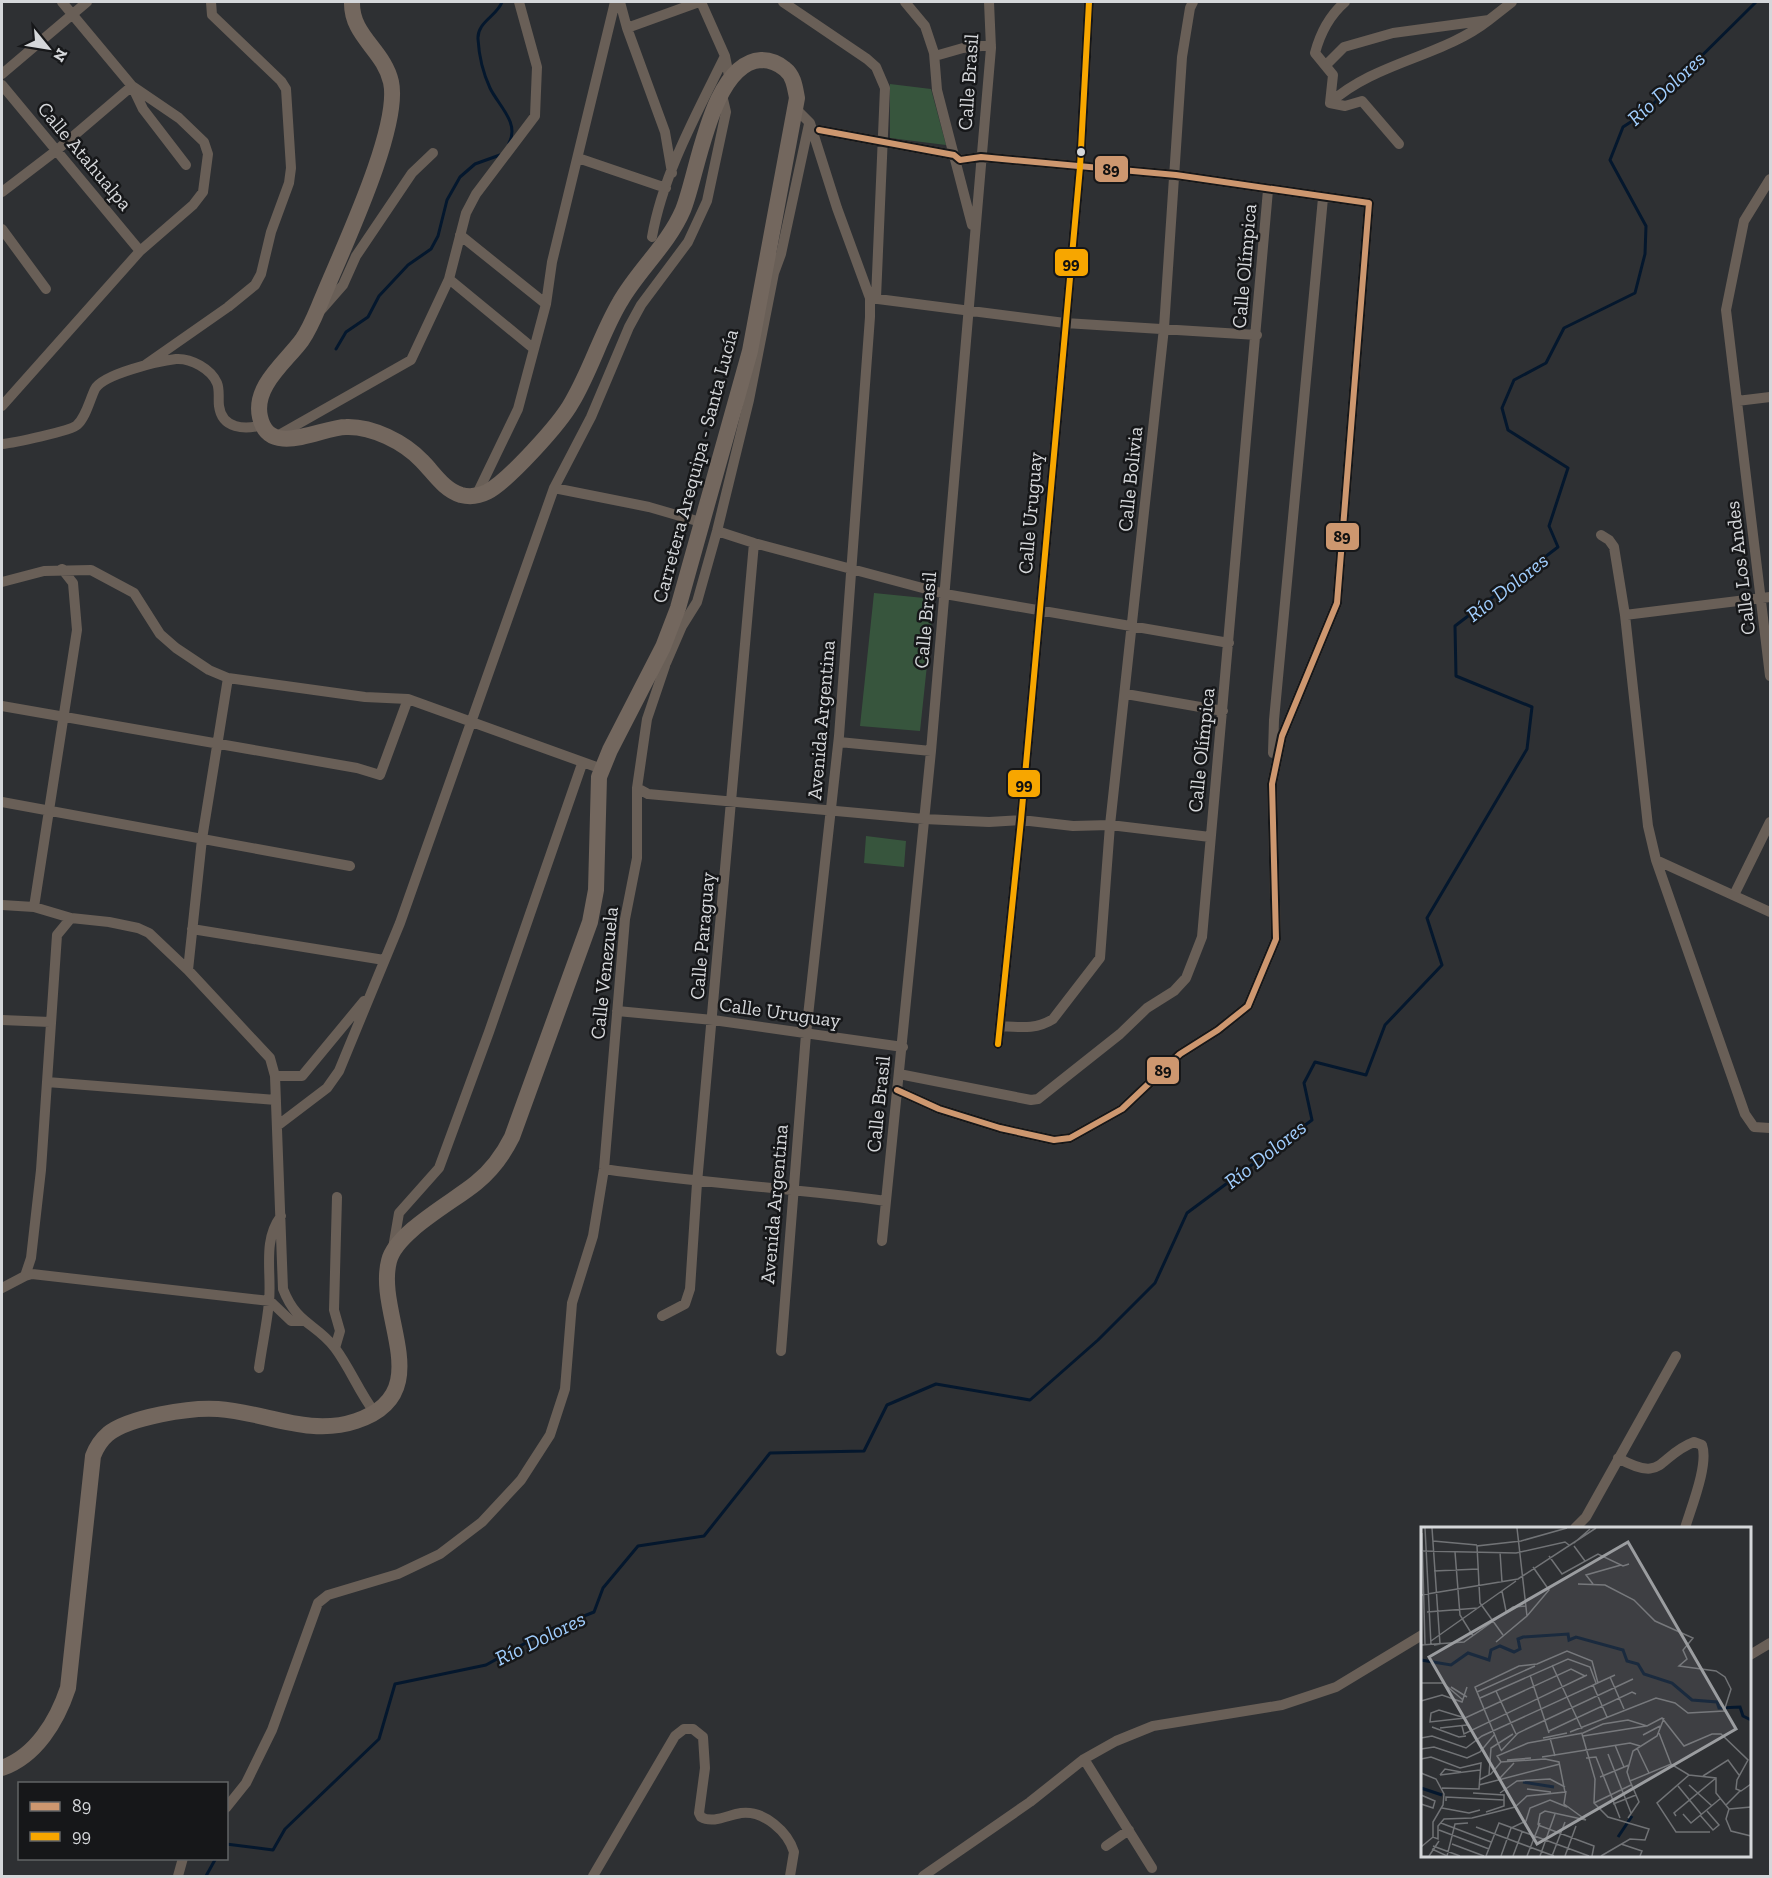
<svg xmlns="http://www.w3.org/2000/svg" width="1772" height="1878" viewBox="0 0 1772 1878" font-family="'Zilla Slab',serif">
  <rect width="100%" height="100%" fill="#2e3033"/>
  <path fill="#37553d" d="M890,84L931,89L946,145L890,138Z
    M874,593L934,599L920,731L860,726Z
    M866,836L906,841L904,867L864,863Z"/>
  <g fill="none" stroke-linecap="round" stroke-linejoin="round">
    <path stroke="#04172d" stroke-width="3" d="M502,2C497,16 477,22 478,39C479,56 483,73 490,88C498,105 520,123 509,143
      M336,349L346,332L368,317L379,296L408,265L431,249L438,236L447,200L460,177L475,164L500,155
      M226,1844L273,1850L285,1829L379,1739L395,1684L486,1665L549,1630L594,1612L603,1588L638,1546L704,1536L770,1453L864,1451L887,1405L936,1384L1030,1400L1098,1340L1155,1283L1187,1213L1312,1120L1304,1083L1315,1062L1366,1075L1385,1025L1442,965L1427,918L1527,749L1532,707L1456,676L1455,626L1558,547L1549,526L1568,468L1508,430L1502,408L1514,380L1546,363L1564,328L1635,293L1645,254L1646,226L1610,160L1623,127L1643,114L1756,2
      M206,1876L216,1858"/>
    <path stroke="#695f57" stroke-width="10" d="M62,2L132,86L143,109L186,165
      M620,2L627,28L665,132L672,173
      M701,2L725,56L730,81
      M783,2L867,59L876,67L885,88L876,298
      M905,2L925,26L934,53L937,90L972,225
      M1345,2C1330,15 1320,34 1315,53L1333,75L1330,103L1345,106L1362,101L1399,144
      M627,28L699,2
      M935,56L963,48L991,45
      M1326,65L1344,47L1393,33L1489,20L1512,2
      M2,74L87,2
      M2,85L140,251
      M1330,103C1375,62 1442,57 1489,20
      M819,130L954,155L960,160L981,157L1176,175L1369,203L1337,603L1282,736L1272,784L1276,939L1248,1006L1218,1030L1180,1054L1122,1109L1070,1138L1054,1140L1000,1128L939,1109L897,1090
      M578,158L666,188
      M1770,179L1744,221L1726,310L1770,676
      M2,192L57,150L132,86
      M2,229L46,289
      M460,235L546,304
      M652,237C663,174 697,113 725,56
      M449,279L534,349
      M870,298L1065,323L1257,335
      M322,309L343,285L356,256L412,173L433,153
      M145,365L228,307L255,285L261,274L271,232L289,183L291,168L286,89L281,81L212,15L211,2
      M1737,401L1770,397
      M2,406L140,251L193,205L203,192L208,154L204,142L179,118L132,86
      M277,436L411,360L449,279L466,213L476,194L535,116L537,67L519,2
      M2,444C13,443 71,431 77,425C86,417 90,399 95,389C103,374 159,361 176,359C191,358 211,369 217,383C220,390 218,399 219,406C222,429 245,430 262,425
      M554,488L649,507L704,523
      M476,496L518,409L546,304L552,262L615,2
      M717,531L754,543L945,594L1229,643
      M1601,535L1609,540L1614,547L1625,615L1648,826L1656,860L1745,1114L1754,1127L1770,1128
      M2,582L44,571L91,570L134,593L160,634L176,648L209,670L228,678L365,697L408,699L602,769
      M1625,615L1770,597
      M666,663L682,626L697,602L717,531L749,400L774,273L781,254L809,124
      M1126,694L1223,711
      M2,706L357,768L380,775L408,699
      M839,742L931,751
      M1273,753L1274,720L1323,198
      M637,788L648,794L924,819L989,822L1021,820L1073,826L1110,825L1210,837
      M2,802L350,866
      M1656,860L1770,912
      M1734,895L1770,822
      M2,905L34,907L71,918
      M34,907L77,630L73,583L62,569
      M192,929L384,960
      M188,970L202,839L228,678
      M617,1011L713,1020L903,1047
      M2,1020L50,1022
      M1000,1026C1019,1027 1036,1030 1053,1019L1100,958L1110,825L1164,328L1182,57L1190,8L1193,2
      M998,1044L1021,820L1080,167L1089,2
      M899,1074L1031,1100L1038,1099L1120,1034L1147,1008L1174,991L1186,978L1202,937L1268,190
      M275,1076H302L364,1001
      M47,1082L276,1100
      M277,1126L327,1088L339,1071L400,923L554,488L591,417L629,327L641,305L688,242L707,201L726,112L722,95
      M604,1169C698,1183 792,1188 886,1201
      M882,1241L931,751L991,48L989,2
      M393,1248L399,1213L439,1168L489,1032L582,764
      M25,1276L32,1274L270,1301L291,1321H303
      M2,1288L25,1276L31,1258L41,1170L57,935L71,918L109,922L138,928L149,933L188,970L270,1058L275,1076L283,1289C297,1325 316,1323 335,1348C350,1368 359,1392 375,1413
      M662,1316L685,1304L690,1289L697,1183L754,543
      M335,1348L340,1331L334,1310L337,1197
      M781,1351L806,1034L839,736L870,317V298L837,208L810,123L795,108
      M259,1368C262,1346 267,1324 269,1302C272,1273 262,1241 281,1216
      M1618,1458C1665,1484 1657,1456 1694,1442L1702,1445C1709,1464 1691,1508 1685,1528
      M1575,1528L1586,1517L1676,1356
      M1750,1655L1770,1643
      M1084,1759L1152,1868
      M226,1808L246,1783L272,1730L318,1603L328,1595L398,1574L440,1554L482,1522L521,1480L550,1435L565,1389L572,1303L593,1236L604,1169L625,919L637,858V788L647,719L665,666L663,647
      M1106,1846L1129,1830
      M178,1876L183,1858
      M593,1876L675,1736L684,1729H693L703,1737L705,1768L699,1813L701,1817C713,1824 728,1815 741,1813C764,1810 788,1832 794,1852L790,1876
      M923,1876L1030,1802L1084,1759L1116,1741L1153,1726L1282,1705L1336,1687L1422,1635"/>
    <path stroke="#73675e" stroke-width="16" d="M2,1768C36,1756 57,1721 68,1688L93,1456C96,1448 101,1440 108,1434C129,1417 191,1407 218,1409C265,1412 309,1437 356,1421C439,1394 375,1315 389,1261C396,1232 453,1202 476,1183C492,1170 503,1155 512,1137L590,922L596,890L599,777L610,750L663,647L678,608L750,351L797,98C795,88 794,76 785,69C778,63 770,60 761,60C711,63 698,174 683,210C668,245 638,270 620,302C601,334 591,370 572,402C560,424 508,481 487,492C479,496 469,497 461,495C444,490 434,473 422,461C404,442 372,426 346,427C321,427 269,459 260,417C253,386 286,362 302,340C311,327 316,313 322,299C341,252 401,128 391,82C384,50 351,36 352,2"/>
    <g stroke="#161719" stroke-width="10">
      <path id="bus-1" d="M819,130L954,155L960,160L981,157L1176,175L1369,203L1337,603L1282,736L1272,784L1276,939L1248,1006L1218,1030L1180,1054L1122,1109L1070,1138L1054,1140L1000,1128L939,1109L897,1090"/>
    </g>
    <g stroke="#161719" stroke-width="10">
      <path id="bus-2" d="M998,1044L1021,820L1080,167L1089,2"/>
    </g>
    <use href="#bus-1" stroke="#cd976f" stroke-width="6"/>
    <use href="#bus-2" stroke="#f7a600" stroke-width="6"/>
  </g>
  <circle fill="#d5d7da" stroke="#161719" stroke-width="2" cx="1081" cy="152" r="5"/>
  <g text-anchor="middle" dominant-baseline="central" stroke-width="5" stroke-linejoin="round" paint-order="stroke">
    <g font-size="20" fill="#d5d7da" stroke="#161719">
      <text transform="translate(968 82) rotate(-86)">Calle Brasil</text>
      <text transform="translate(85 156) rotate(50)">Calle Atahualpa</text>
      <text transform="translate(1244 266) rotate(-85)">Calle Olímpica</text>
      <text transform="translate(695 466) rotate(-75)">Carretera Arequipa - Santa Lucía</text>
      <text transform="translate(1130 479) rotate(-84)">Calle Bolivia</text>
      <text transform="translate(1030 513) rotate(-85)">Calle Uruguay</text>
      <text transform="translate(1740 568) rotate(-97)">Calle Los Andes</text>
      <text transform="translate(925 620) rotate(-85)">Calle Brasil</text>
      <text transform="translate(821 720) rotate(-85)">Avenida Argentina</text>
      <text transform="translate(1201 750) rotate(-84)">Calle Olímpica</text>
      <text transform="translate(702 936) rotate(-85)">Calle Paraguay</text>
      <text transform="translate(604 973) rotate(-84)">Calle Venezuela</text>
      <text transform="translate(780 1012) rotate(8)">Calle Uruguay</text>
      <text transform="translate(878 1104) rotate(-84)">Calle Brasil</text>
      <text transform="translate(774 1204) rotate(-85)">Avenida Argentina</text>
    </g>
    <g font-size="21" font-style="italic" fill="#a1cefe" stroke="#161719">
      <text transform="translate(1666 88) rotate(-43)">Río Dolores</text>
      <text transform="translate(1507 587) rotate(-38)">Río Dolores</text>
      <text transform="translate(1265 1154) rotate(-38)">Río Dolores</text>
      <text transform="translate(540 1638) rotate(-26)">Río Dolores</text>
    </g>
  </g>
  <g transform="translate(1421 1527)">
    <rect width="330" height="330" fill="#2e3033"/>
    <path fill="none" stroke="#04172d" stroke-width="3" d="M0,133L30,138L47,126L68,133L70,123L79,119L93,125L99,122L97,112L102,110L147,107L148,113L155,110L202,123L206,134L217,137L223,147L251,156L271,173L296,175L298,181L319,180L322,189L330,193M102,255L133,260M0,261L21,268M197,310L211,289"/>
    <path fill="none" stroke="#717376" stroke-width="1.5" d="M4,1L10,118M11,1L19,117L13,118M96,1L106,89M1,6L4,118M12,14L56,18M153,16L169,2M153,19L164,34M0,24L95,26L144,15L148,18M34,25L39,88L52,109M79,25L81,55M128,29L141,47L177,27L202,39L208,37M13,44L57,42M172,57L165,48L200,38M81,64L85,84M0,68L97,52L175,1M6,85L57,81M82,108L59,76L56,19L100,14L146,1M10,114L95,54M75,115L106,89L128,63L112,40M0,118L43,115L92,80L105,79M131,138L161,202M109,148L128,206M189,150L203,182M0,156H22L42,173M172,158L186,190M30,160L46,170M75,164L95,207M56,165L114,139M59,171L147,132L169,140L175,156M0,174L21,168L41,175L46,160M44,191L18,183L10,186L9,195L44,191L150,142L164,149M243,191L236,209L212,224L206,245L209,254L250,237L268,248L295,251V266L308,282M41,199L43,207L166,148M11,200L38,210L45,209M19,201L46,198M128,204L211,165L215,167M149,205L235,171L254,176L267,186L303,184L310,162L304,150L295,144L258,139L266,132L262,123L272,111L234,94L213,73L184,58L157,57M238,206L250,237M161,207L174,252L173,276L187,290L228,302L224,313L209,312L180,329M222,208L239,199M162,209L225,199M0,211L11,209L45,221L61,209L194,148M122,211L146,206M129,211L134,229M194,218L203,240M216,221L228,246M0,222L13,220L46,231L59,225L74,207M80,223L54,160L98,139L116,137L146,124L171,134L177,156M80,224L97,206L212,152M187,227L210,286M121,230L209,216L219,219M165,231L175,230L199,291M0,232L10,230L39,241L60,236L58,262L21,261M86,233L110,231M0,246L15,252L23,267L22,278L12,295V310M19,248L59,243M19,248L24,242L40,245M68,248L70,221L92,207M268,248L236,276L255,305H289M282,249L307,233L318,248M179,250L208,238M79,251L93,236M58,253L70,247L80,235M58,258L139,237M268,258L291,279M257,259L280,287M106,262L130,265M145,264L143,277L165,293M52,266L83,268V279L65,285M79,266L96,254L129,252L144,260M0,268L14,274L12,281L0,277M25,274V270L83,273M173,276L210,258M192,277L215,268M305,278L319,264M21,281L48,286L59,283M308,282L305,292L310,304L330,309M308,282L330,280M262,287L270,296L300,271M279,288L292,303L298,298L286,284M255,289L253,286L295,251M207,291L218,275L209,254M20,296L70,315M117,298L173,319L171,329M117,298L119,287L124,284L165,293M55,300L133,329M18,303L68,322M31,317L63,329M200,317L221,324L219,329M12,319L39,329M0,320L12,310L17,312V299L23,292L51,291L94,280L106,269L144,265L138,235L124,232L80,235L76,229L107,216L162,206L182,197L207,193L226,199L241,191L263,219L291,207H300L327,233L316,253L315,262L320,264L330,257M11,322L26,329L34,297L47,296M8,329L18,314M65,329L78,296L168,329M80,329L90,301L105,294L109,281L129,273L146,280M92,329L101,305M106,329L119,296M119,329L134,287M131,329L144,295M144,329L155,299"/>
    <path fill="#9b9da0" fill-opacity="0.15" stroke="#9b9da0" stroke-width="3" d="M207,15L315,202L116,317L8,130Z"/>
    <rect width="330" height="330" fill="none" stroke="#d5d7da" stroke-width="3"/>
  </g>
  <g stroke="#161719" stroke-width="2">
    <rect x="1094" y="155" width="35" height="28" rx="6" fill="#cd976f"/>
    <rect x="1054" y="248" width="35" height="29" rx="6" fill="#f7a600"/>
    <rect x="1325" y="522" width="35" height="29" rx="6" fill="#cd976f"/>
    <rect x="1007" y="769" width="34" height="29" rx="6" fill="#f7a600"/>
    <rect x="1146" y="1056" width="34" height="29" rx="6" fill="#cd976f"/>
  </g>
  <g font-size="16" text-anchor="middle" font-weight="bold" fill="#111">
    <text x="1111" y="175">89</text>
    <text x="1071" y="269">99</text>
    <text x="1342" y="542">89</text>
    <text x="1024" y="790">99</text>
    <text x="1163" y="1076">89</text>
  </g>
  <rect width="1772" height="1878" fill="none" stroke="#d5d7da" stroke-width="6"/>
  <rect x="18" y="1782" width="210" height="78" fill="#161719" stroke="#626466" stroke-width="1.5"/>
  <rect x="30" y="1802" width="30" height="9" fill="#cd976f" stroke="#626466" stroke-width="1.5"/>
  <text x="72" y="1812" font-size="18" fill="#d5d7da">89</text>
  <rect x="30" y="1832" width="30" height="9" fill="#f7a600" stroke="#626466" stroke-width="1.5"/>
  <text x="72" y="1842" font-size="18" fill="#d5d7da">99</text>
  <g transform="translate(48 48) rotate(120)" stroke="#161719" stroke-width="4.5" paint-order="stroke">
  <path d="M0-4.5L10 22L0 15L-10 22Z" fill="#d5d7da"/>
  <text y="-9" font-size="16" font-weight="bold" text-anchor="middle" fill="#d5d7da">N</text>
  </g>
</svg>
